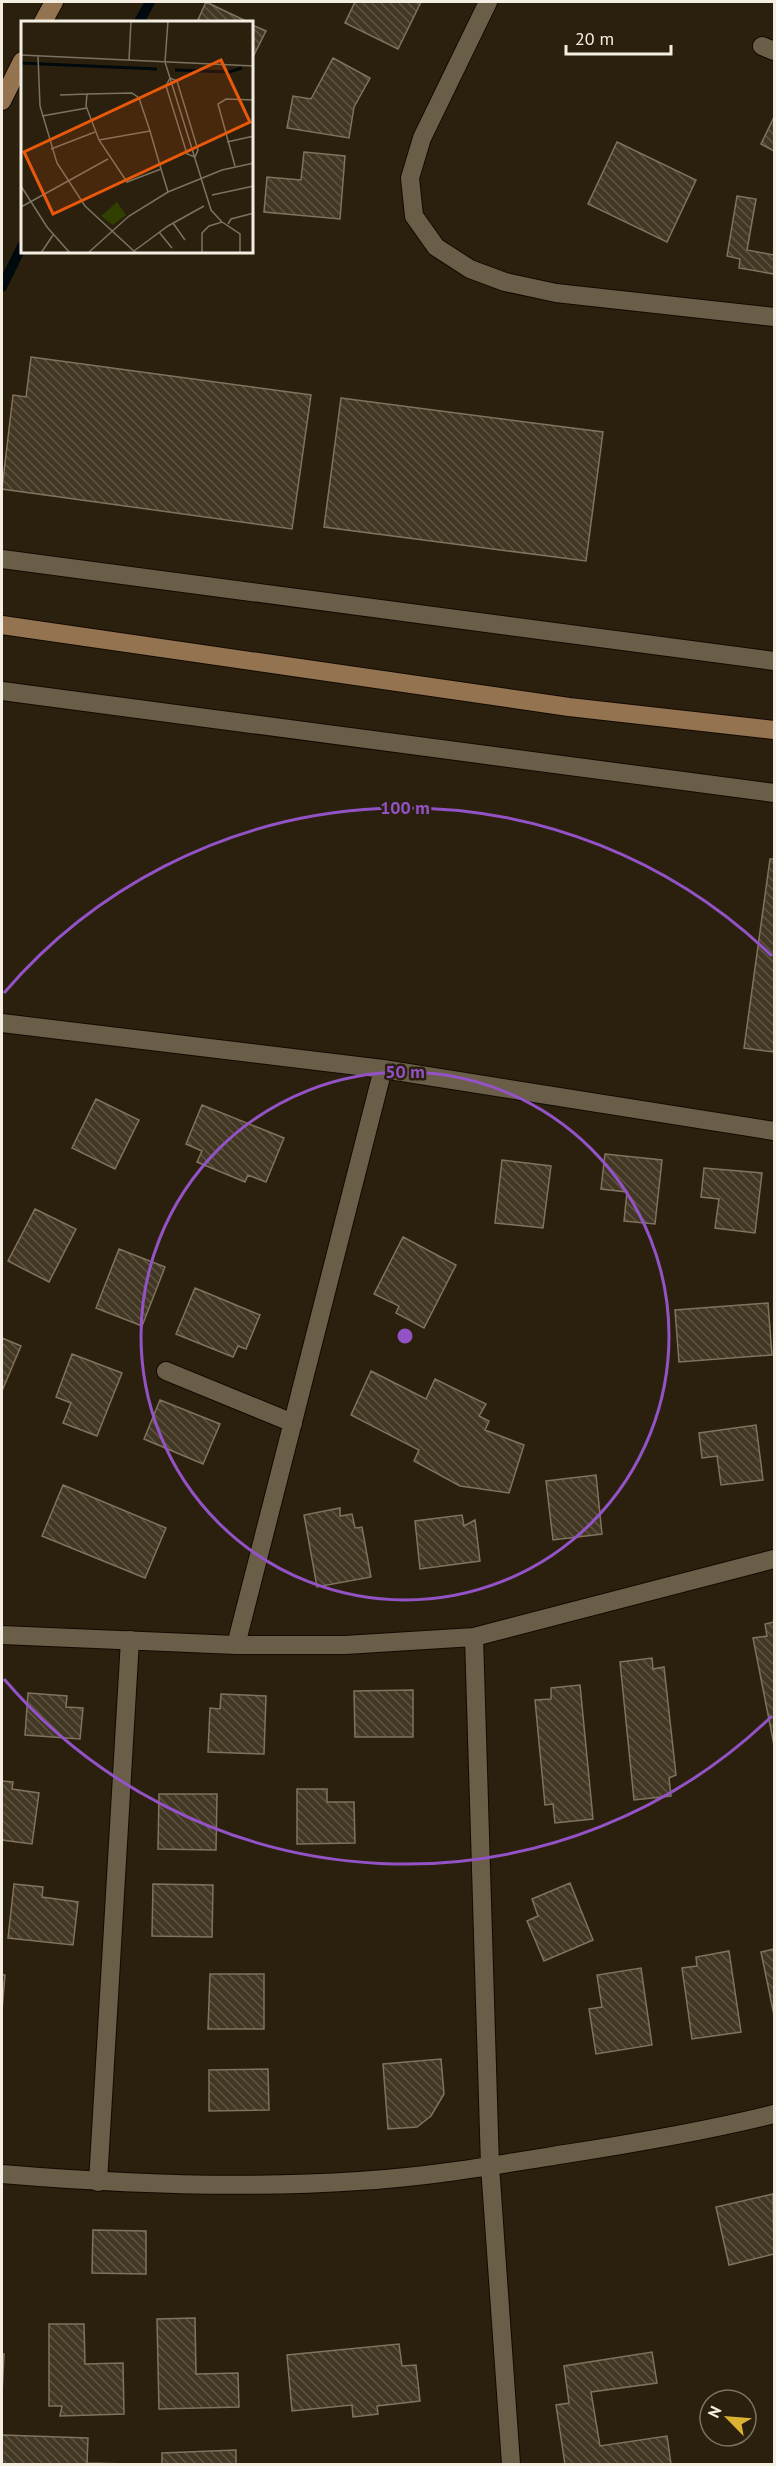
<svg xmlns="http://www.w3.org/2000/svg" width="776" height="2466" viewBox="0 0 776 2466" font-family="'PT Sans',sans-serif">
  <defs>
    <pattern id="building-back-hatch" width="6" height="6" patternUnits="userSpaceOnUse" patternTransform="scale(1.5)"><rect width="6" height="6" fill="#423723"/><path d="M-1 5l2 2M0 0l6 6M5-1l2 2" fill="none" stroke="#5e5443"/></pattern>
  </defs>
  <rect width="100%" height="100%" fill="#2b200e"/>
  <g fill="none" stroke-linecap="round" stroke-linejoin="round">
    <path stroke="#000a0e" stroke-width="10" d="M139,22L150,2
      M2,287L22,246"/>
  </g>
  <path fill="url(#building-back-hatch)" stroke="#80735e" stroke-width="1.5" d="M206,2L248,22H197Z
    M355,2H421L398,49L345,23Z
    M252,25L266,31L252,59Z
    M333,58L370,78L354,107L349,138L287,128L293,96L311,99Z
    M774,117V151L761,144Z
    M617,142L696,180L667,242L588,204Z
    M304,152L345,156L340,219L264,212L267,177L301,180Z
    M737,196L756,199L747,250L774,255V274L739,268L740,259L727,256Z
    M31,357L311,395L292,529L2,489L13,395L26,397Z
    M341,398L603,432L586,561L324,527Z
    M770,859H774V1052L744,1048Z
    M96,1099L139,1120L115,1169L72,1148Z
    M202,1105L284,1138L266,1182L248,1175L245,1182L197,1162L202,1151L186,1144Z
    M605,1154L662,1160L655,1224L624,1221L627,1192L601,1189Z
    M502,1160L551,1166L543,1228L495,1223Z
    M704,1168L762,1173L755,1233L715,1228L719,1199L701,1197Z
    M35,1209L76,1229L49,1282L8,1261Z
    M403,1237L456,1265L424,1328L396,1313L399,1306L374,1294Z
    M119,1249L165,1267L142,1326L96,1308Z
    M195,1288L260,1315L246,1349L238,1346L233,1357L176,1334Z
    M768,1303L772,1355L679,1362L675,1310Z
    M2,1338L21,1346L2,1391Z
    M72,1354L122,1373L97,1436L63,1423L71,1403L56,1397Z
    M371,1371L426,1399L435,1379L486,1404L479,1416L489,1421L485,1430L524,1445L509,1493L460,1486L414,1461L419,1450L351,1415Z
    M160,1400L220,1424L203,1464L144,1439Z
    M756,1425L763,1480L721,1485L717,1456L702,1458L699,1433Z
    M596,1475L602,1534L553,1540L546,1481Z
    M63,1485L166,1528L145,1578L42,1536Z
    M340,1508V1516L352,1514L355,1528L362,1527L371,1577L317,1587L304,1515Z
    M462,1515L464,1526L475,1520L480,1561L420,1569L415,1521Z
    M774,1622V1745L753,1638L767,1636L765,1624Z
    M652,1658L653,1669L664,1667L676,1775L669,1778L671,1796L634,1800L620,1662Z
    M580,1685L593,1819L555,1823L553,1804L545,1805L535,1700L551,1699V1688Z
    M413,1690V1737H355L354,1691Z
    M28,1693L67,1696L66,1707L83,1708L80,1739L25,1735Z
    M221,1694L266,1696L264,1754L208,1752L210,1708L220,1709Z
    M2,1781L13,1782L12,1789L39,1793L32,1844L2,1840Z
    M297,1789H327V1802H354L355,1843L297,1844Z
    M159,1794H217L216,1850L158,1849Z
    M570,1883L593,1940L544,1961L527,1921L538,1916L532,1899Z
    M14,1884L43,1887L42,1897L78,1902L73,1945L8,1938Z
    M153,1884L213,1885L212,1937L152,1936Z
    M774,1949V2015L761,1952Z
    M729,1951L741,2032L692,2039L682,1968L697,1966L696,1957Z
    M641,1968L652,2045L596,2054L589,2009L602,2007L597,1975Z
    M210,1974H264V2029H208Z
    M2,1975H5L2,2010Z
    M441,2059L444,2094L431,2116L417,2127L388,2129L383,2064Z
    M268,2069L269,2110L209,2111V2070Z
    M773,2194L774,2254L729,2265L716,2207Z
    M93,2230L146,2231V2274L92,2273Z
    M195,2318L196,2374L238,2373L239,2407L159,2409L157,2319Z
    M49,2324H84L85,2364L123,2363L124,2414L60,2416L62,2406H49Z
    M399,2344L402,2366L416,2365L420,2401L377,2406L378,2414L353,2417L352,2405L292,2411L287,2355Z
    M652,2352L657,2383L591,2392L600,2446L667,2436L671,2464H565L556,2405L569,2403L564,2366Z
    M2,2354H4L2,2393Z
    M2,2435L88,2438L87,2463L128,2464H2Z
    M236,2450V2464H162V2453Z"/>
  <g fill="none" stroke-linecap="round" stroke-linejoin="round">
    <g stroke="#130a00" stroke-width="20">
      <path id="lane" d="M762,46L774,51
        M2,559L774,661
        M2,691L774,793
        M166,1371L293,1423
        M98,2182L130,1640"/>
    </g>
    <g stroke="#130a00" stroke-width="20">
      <path id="street" d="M488,2L422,138L410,178L414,216L436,247L470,269L505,282L556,293L774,317
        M2,1023L383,1069L774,1131
        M2,1635L236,1645H345L474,1637L774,1559
        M474,1637L490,2166L511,2464
        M236,1645L383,1069
        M2,2174C120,2184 240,2189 359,2181C428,2177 497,2165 565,2154C636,2143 706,2131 774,2114"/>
    </g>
    <g stroke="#130a00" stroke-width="20">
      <path id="secondary" d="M43,22L54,2
        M2,101L22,61
        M2,625L569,707L774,730"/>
    </g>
    <use href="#lane" stroke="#6a5e49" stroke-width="18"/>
    <use href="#street" stroke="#6a5e49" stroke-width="18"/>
    <use href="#secondary" stroke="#937350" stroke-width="18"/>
  </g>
  <g fill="none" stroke="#9353c6" stroke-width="3">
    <circle cx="405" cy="1336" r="264"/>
    <path d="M772 1716A528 528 0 0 1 4 1679M4 993A528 528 0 0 1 772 956"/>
  </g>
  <g transform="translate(21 21)">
    <rect width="232" height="232" fill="#2b200e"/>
    <path d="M96,181L105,194L92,204L80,195Z" fill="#2f4000"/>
    <path fill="none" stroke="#000a0e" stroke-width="3" d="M0,42L136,48M154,49L208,51L221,47"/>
    <path fill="none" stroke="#7b7262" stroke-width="1.5" d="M147,0L144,41L190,189L201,201M0,34L233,45M17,35L19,85L36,142L64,185L115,232M108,39L110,0M149,57L156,60L177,129L174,136L166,133L145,65ZM39,74L66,73M21,95L66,87M78,119L129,110M206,121L233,115M30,128L74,111M214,145L197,83L205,78L233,79M140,148L106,161L78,119L65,85L66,73L111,72L118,77L129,110L140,148L147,171M0,165L26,206L49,232M191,174L233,165M0,186L87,138M152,202L164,219M207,203L210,198L233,192M138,211L151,227M113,230L147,205L183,185M20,232L32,214M67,232L108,195L147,171L201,149L233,142M181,232V212L188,205L201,201L219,213V232"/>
    <path fill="#e8590c" fill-opacity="0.15" stroke="#e8590c" stroke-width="3" d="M200,39L229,101L32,193L3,131Z"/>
    <rect width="232" height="232" fill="none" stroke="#f4ede1" stroke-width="3"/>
  </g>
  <circle cx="405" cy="1336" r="9" fill="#9353c6" stroke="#2b200e" stroke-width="3"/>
  <g font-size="18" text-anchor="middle" font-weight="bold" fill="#9353c6" stroke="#2b200e" stroke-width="5" stroke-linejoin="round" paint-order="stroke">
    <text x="405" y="814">100 m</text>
    <text x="405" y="1078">50 m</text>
  </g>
  <rect width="776" height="2466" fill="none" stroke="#f4ede1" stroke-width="6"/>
  <g transform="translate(728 2418) rotate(295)"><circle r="28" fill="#2b200e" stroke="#7b7262" stroke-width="1.5"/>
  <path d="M0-4.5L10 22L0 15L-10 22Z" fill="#dbb233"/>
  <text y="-9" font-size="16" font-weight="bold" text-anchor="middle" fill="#f4ede1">N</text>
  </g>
  <path d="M566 45v9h105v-9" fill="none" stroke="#f4ede1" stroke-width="3"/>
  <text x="575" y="45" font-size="18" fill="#f4ede1" stroke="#2b200e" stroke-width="4.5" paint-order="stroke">20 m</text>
</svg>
